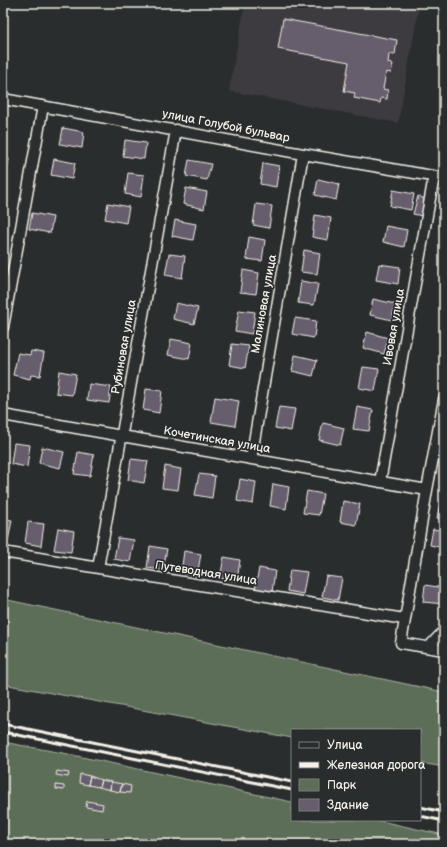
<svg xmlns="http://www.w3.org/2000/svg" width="447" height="847" viewBox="0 0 447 847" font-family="'Balsamiq Sans',sans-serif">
  <rect width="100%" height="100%" fill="#2a2d2e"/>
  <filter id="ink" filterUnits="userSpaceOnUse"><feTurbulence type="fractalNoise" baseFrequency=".025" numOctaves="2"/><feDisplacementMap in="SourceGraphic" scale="8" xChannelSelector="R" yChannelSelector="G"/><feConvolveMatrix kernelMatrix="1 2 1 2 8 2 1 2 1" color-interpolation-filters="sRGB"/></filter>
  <g filter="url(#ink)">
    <path fill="#3c3b41" d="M245,3H396L419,7L398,123L229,91Z"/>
    <path fill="#5d6e58" stroke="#a8b0a0" d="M3,599L444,692V767L420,763V730H292V738L3,684Z
      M3,742L68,754L292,802V820H376L444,835V844H3Z"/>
    <path fill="#665d6d" stroke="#f4f1e8" d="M283,19L397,40L395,55L389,54L388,63L393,64L391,73L386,72L383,89L388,90L387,99L381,98L380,103L354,98L355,93L344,91L349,62L278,49Z
      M63,128L84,132L82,148L60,144Z
      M125,140L146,143L144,159L123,156Z
      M3,158L9,159L6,175L3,174Z
      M54,159L75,163L72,179L51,175Z
      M189,160L211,164L207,180L186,176Z
      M263,163L279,166L276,187L260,184Z
      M128,173L144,175L141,197L125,194Z
      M318,179L339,184L336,200L315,195Z
      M186,188L207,192L204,209L183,204Z
      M393,190L414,194L411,210L390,206Z
      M418,196L425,199L422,216L413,214Z
      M108,203L129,207L126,223L105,219Z
      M256,204L272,206L269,228L253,225Z
      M32,213L53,217L50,233L29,229Z
      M315,215L331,218L328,240L312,237Z
      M175,220L196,224L193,240L172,236Z
      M386,226L407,230L404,247L383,242Z
      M249,237L265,240L262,261L246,259Z
      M304,250L320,253L317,274L301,272Z
      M169,254L185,256L182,278L165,275Z
      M379,264L400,267L398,284L376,280Z
      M243,270L259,273L256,294L240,292Z
      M301,281L318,284L314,305L298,303Z
      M373,299L395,304L392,320L370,315Z
      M176,303L198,308L194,324L173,319Z
      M239,310L255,312L252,334L235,331Z
      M295,318L316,321L314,338L292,334Z
      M367,332L388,338L384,354L363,348Z
      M171,339L192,343L189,359L168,355Z
      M232,344L249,346L245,368L229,365Z
      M31,351L44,353L40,376L31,375L30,379L13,375L18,353L30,355Z
      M295,355L317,360L313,376L292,371Z
      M363,367L379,369L375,391L359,388Z
      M59,371L76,374L72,395L56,393Z
      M89,384L111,387L109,403L87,400Z
      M146,389L162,391L159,413L143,410Z
      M215,397L239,401L235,426L211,422Z
      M279,407L295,409L291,431L275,428Z
      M357,407L373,410L369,431L353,429Z
      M323,423L344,428L340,445L319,440Z
      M14,443L30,445L27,467L11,464Z
      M42,447L64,452L60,468L39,463Z
      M78,452L94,455L90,476L74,474Z
      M131,459L148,461L144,483L128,480Z
      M165,466L181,469L178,490L162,488Z
      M199,474L215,476L212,498L195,495Z
      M240,479L256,482L253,504L237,501Z
      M273,484L289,487L286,509L270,506Z
      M307,491L323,494L319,515L303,513Z
      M343,501L360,504L356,525L340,522Z
      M440,502L444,503V519L437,518Z
      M3,519L12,520L8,541H3Z
      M28,522L44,524L41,546L25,543Z
      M58,528L74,531L71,552L54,550Z
      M433,529L444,531V548L430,545Z
      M118,538L134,540L130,562L114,559Z
      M150,546L167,549L163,570L147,568Z
      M184,551L201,554L197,576L181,573Z
      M224,557L240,560L237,581L220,578Z
      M259,568L275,571L272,592L255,590Z
      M290,570L307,572L303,594L287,591Z
      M326,576L342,578L338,600L322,597Z
      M425,585L444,588V604L423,602Z
      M57,771L69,773L68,777L56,775Z
      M80,774L90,776L88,785L79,783Z
      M90,776L101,780L99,787L88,785Z
      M101,780L111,782L110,790L99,787Z
      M111,782L122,784L120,792L110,790Z
      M122,784L131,786L130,793L120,792Z
      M56,785L64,786V790L56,789Z
      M87,801L103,804L102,810L86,807Z"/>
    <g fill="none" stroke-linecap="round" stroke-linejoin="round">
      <g stroke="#f4f1e8" stroke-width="13">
        <path id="street" d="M3,99L303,154L444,178
          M3,327L43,106
          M444,399L427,490L401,643L444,650
          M3,415L427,490
          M251,459L303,154
          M380,482L434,176
          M3,552L404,619
          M98,568L176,130
          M429,647L444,631"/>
      </g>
      <use href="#street" stroke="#2a2d2e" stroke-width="10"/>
      <path stroke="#f4f1e8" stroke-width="3" d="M3,724L292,782
        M3,732L292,790
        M420,807L444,812
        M420,816L444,821"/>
    </g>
  </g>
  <g text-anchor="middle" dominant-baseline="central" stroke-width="3.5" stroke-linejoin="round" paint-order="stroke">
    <g font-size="12" fill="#f4f1e8" stroke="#2a2d2e">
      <text transform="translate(226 126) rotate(11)">улица Голубой бульвар</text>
      <text transform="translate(264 304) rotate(-80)">Малиновая улица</text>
      <text transform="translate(394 327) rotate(-80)">Ивовая улица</text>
      <text transform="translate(124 347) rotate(-80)">Рубиновая улица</text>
      <text transform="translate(217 440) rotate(10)">Кочетинская улица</text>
      <text transform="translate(206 573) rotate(9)">Путеводная улица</text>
    </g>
  </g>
  <rect width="447" height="847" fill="none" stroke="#2a2d2e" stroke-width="16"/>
  <rect x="8" y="8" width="431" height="831" fill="none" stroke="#f4f1e8" stroke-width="1.5" filter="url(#ink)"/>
  <rect x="291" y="729" width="130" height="92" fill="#2a2d2e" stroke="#7b7b78"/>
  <rect x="299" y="742" width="20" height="6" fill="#2a2d2e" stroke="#7b7b78"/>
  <text x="327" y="749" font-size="12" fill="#f4f1e8">Улица</text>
  <rect x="299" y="762" width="20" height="6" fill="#f4f1e8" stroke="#7b7b78"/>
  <text x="327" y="769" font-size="12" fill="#f4f1e8">Железная дорога</text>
  <rect x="299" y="779" width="20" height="12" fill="#5d6e58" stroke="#7b7b78"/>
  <text x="327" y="789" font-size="12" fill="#f4f1e8">Парк</text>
  <rect x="299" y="799" width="20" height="12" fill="#665d6d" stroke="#7b7b78"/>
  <text x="327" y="809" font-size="12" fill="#f4f1e8">Здание</text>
</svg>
